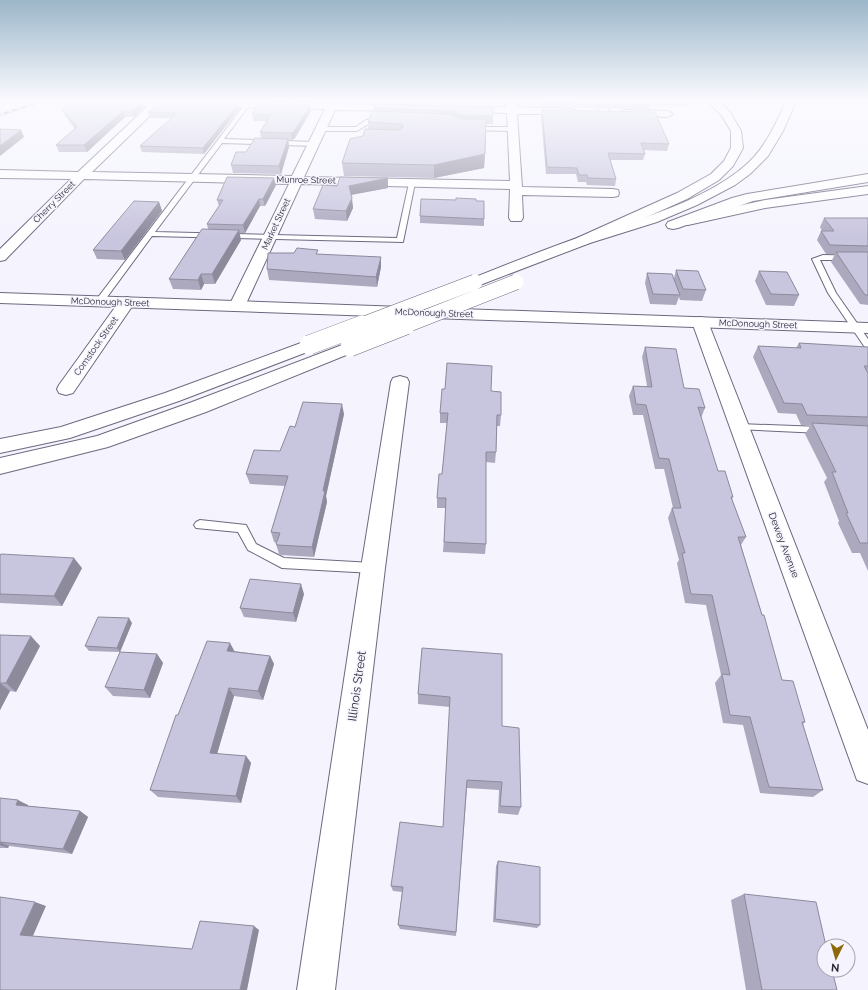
<svg xmlns="http://www.w3.org/2000/svg" width="868" height="990" viewBox="0 0 868 990" font-family="Raleway,sans-serif">
  <rect width="100%" height="100%" fill="#f5f4fe"/>
  <g fill="none" stroke-linecap="round" stroke-linejoin="round">
    <g stroke="#6c697f" stroke-width="2">
      <path id="lane" d="M249,99H254L224,139L314,142L317,144L314,146L222,143L155,232L397,238L409,183L412,181L415,183L403,242L152,236L102,304H96V300Z
        M424,99H428L427,109L424,111L421,109Z
        M381,118L384,120L383,121L370,123L357,131H321L318,129L321,127H356L366,120Z
        M469,127H513L516,129L513,131L471,130L468,128Z
        M823,255L868,256V260H820L836,293L868,339V349L864,346L828,293L812,259Z
        M739,424L821,427L826,430L821,433L735,429L734,427L735,425Z
        M200,520L246,525L256,544L284,558L373,563L377,564L379,568L377,572L373,573L282,568L248,550L238,532L196,528L194,525L196,522Z"/>
    </g>
    <g stroke="#6c697f" stroke-width="2">
      <path id="street" d="M113,99L328,103L330,99H340L338,104L405,105L410,108L405,111L335,110L304,177L510,181L507,113L463,112L459,111L458,109L459,107H506V99H516L517,107L571,109L575,110L576,112L575,114H517L522,187L613,189L618,190L619,193L618,196L613,197L522,195L523,218L521,221H511L509,218L510,189L301,184L245,306L243,309L237,311L231,309L229,306L289,184L84,179L5,260L0,261V249L71,179L0,178V170L78,172L148,106L109,104L108,102ZM160,106L325,109L292,176L92,172Z
        M596,99H606L609,112L608,114H600Z
        M625,110L668,111L673,114L668,117L621,115L620,113L621,111Z
        M127,297L133,299L135,302L73,393L66,395L59,393L57,389L59,385L121,299Z
        M700,317L706,318L708,322L868,730V784L857,780L853,769L692,322L694,318Z
        M400,376L407,378L409,382L385,568L335,990H297L361,568L391,382L393,378Z"/>
    </g>
    <g stroke="#6c697f" stroke-width="2">
      <path id="secondary" d="M787,99H797L783,131L768,156L750,174L735,185L697,205L657,222L590,243L480,285L475,287L470,285L467,282L470,279C506,265 543,250 580,237C591,233 602,231 612,228C656,215 723,191 754,157C769,140 778,119 787,99Z
        M868,186V194L765,208L688,225L683,224L681,221L683,218L765,200Z
        M309,340L315,341L318,345L315,349L179,401L70,438L0,453V439L61,427L165,393Z
        M350,342L356,343L359,347L356,351L206,412L108,447L0,474V458L97,436L192,402Z"/>
    </g>
    <g stroke="#6c697f" stroke-width="2">
      <path id="primary" d="M0,293L868,323V333L0,303Z"/>
    </g>
    <g stroke="#6c697f" stroke-width="2">
      <path id="highway" d="M705,99H716L730,112L741,131L743,148L733,166L719,180L687,199L587,244L582,245L577,244L575,241L577,238L677,193L711,174L724,161L731,148V131L722,116Z
        M868,174V182L753,201L678,228L673,229L668,228L666,225L668,222L732,198L747,194Z"/>
    </g>
    <use href="#lane" fill="#fff" fill-rule="evenodd"/>
    <use href="#street" fill="#fff" fill-rule="evenodd"/>
    <use href="#secondary" fill="#fff" fill-rule="evenodd"/>
    <use href="#primary" fill="#fff" fill-rule="evenodd"/>
    <use href="#highway" fill="#fff" fill-rule="evenodd"/>
    <g stroke="#5f5e68" stroke-width="2.5">
      <path id="rail" d="M0,115L47,99"/>
    </g>
    <use href="#rail" stroke="#f5f4fe" stroke-width="1.5" stroke-dasharray="4.5" stroke-linecap="butt"/>
    <g stroke="#6c697f" stroke-width="16" stroke-linecap="butt">
      <path id="secondary-bridge-far1" d="M359,326L475,282
        M404,326L516,282"/>
    </g>
    <g stroke="#6c697f" stroke-width="20" stroke-linecap="butt">
      <path id="secondary-bridge" d="M309,345L362,325
        M350,347L406,325"/>
    </g>
    <use href="#secondary-bridge-far1" stroke="#fff" stroke-width="15"/>
    <use href="#secondary-bridge" stroke="#fff" stroke-width="19"/>
  </g>
  <path fill="#aca9bf" d="M262,99H318L316,101L262,100Z
    M363,99H423L421,104L364,101Z
    M429,99H493L492,105L429,104Z
    M539,99H688L687,106L650,105L649,109L540,107Z
    M310,105L311,111L295,138L292,140H288L289,147L281,174L233,173L231,165L246,152L261,138L260,132L267,121H254L252,114Z
    M144,107L134,117H125L87,152H59L56,145L75,129L65,116L62,109Z
    M493,107V124H486L484,168L434,178L344,176L342,163L368,129V122L374,111V108Z
    M239,109L204,154L142,152L140,146L171,118H150L148,112Z
    M542,110L669,144L667,151L644,150L645,154L643,160H610L616,179L615,186L587,185L586,182H578L576,174H546L541,116Z
    M388,178V188L351,195L353,208L347,221L315,219L313,209L337,186Z
    M276,185L265,206H260L245,233H239L241,240L215,284H204L201,290L173,289L169,279L208,229L207,224L219,206L217,200Z
    M476,201L484,219V226L420,223V216Z
    M159,202L162,211L125,260L97,259L93,250Z
    M824,218H868V305L860,304L831,262L835,254H826L817,240L821,231H822L820,227Z
    M319,254L381,267L377,287L269,280L267,269Z
    M676,270L706,290L702,301L680,300L679,297L676,305L650,304L645,283L647,273L674,278Z
    M759,271L799,295L794,306L766,305L755,281Z
    M799,343L868,347V571L860,553H852L838,523L839,521L824,482L827,478L805,434L811,425H801L796,414L778,413L753,357L758,346L796,348Z
    M645,347L684,388L705,408L701,418L718,471L733,497L732,499L746,537L741,545L782,680L805,722L803,724L823,790L813,797L760,793L743,725L723,723L715,683L721,675L706,605L685,603L677,563L679,560L668,518L672,508H673L664,469H655L643,415H633L629,396L633,386H647L642,357Z
    M491,391L501,415L500,426H497L496,452L495,463L486,462V544L485,554L443,552L446,508H437V498L442,474L447,423H440V413Z
    M344,414L326,496L327,502L314,557L281,555L279,554L276,544L277,543L274,542L271,532L285,486L250,484L246,474L280,451L295,427Z
    M0,555L82,568L62,606L0,603Z
    M304,594L296,622L244,617L240,608Z
    M132,623L120,652L157,654L163,663L150,698L113,696L105,687L120,652L89,651L85,646Z
    M0,635L40,646L16,692L10,691L0,710Z
    M422,648L502,726L521,807L518,815L498,813L499,790L467,788L456,936L400,929L398,925L402,892L393,891L391,886L443,827L450,707L418,704V694Z
    M234,651L270,656L274,664L263,700L234,696L217,754L246,756L251,763L241,803L158,797L150,790L178,715Z
    M0,798L28,805V806L80,811L88,817L72,854L9,846L8,848H0Z
    M498,861L540,925L537,928L493,922L496,866Z
    M744,894L837,990H746L731,900Z"/>
  <path fill="#8c8a9b" d="M142,101L144,107L134,117L132,111Z
    M238,104L239,109L204,154L203,148Z
    M310,105L311,111L295,138L292,140L291,133Z
    M123,111L125,117L87,152L84,145Z
    M21,130L24,137L0,156V146Z
    M288,139L289,147L281,174L279,166Z
    M485,154L484,168L434,178V165Z
    M274,178L276,185L265,206L263,199Z
    M388,178V188L350,195L349,186Z
    M352,198L353,208L347,221L346,211Z
    M259,199L260,206L245,233L243,225Z
    M159,202L162,211L125,260L121,251Z
    M239,230L241,240L215,284L212,274Z
    M381,257V267L377,287L376,277Z
    M201,274L204,284L201,290L198,280Z
    M342,404L344,414L326,496L327,502L314,557L312,547L323,491Z
    M74,558L82,568L62,606L54,596Z
    M301,584L304,594L296,622L293,613Z
    M129,618L132,623L120,652L117,648Z
    M31,636L40,646L16,692L6,683Z
    M230,643L235,652L227,651Z
    M157,654L163,663L150,698L144,690Z
    M270,656L274,664L263,700L258,691Z
    M0,683L10,691L0,710Z
    M229,688L234,696L215,761L210,753Z
    M246,756L251,763L241,803L236,796Z
    M18,800L28,805L25,810L16,805Z
    M80,811L88,817L72,854L63,849Z
    M0,842L9,846L8,848L0,845Z
    M35,902L46,906L32,938L20,935Z
    M254,926L259,930L247,990H240Z"/>
  <path fill="#c8c5de" stroke="#8c8a9b" d="M430,99H493V100Z
    M540,99H688V102L649,101L650,105L541,103Z
    M72,101H142L132,111H123L84,145H56L77,127L62,109Z
    M159,102L238,104L203,148L140,146L177,113L148,112Z
    M257,104L310,105L294,132L291,133L260,132L271,115L252,114Z
    M375,104L493,107V116H465L451,111L374,108Z
    M542,110L655,112L669,144L641,143L645,154L608,153L616,179L588,178L587,175H579L577,168L547,167Z
    M372,111L450,114L463,119H486L485,154L434,165L342,163L350,139L363,136L365,129L399,130L403,127L402,124L368,122Z
    M0,129L21,130L0,146Z
    M255,138L288,139L279,166L231,165L236,152H246Z
    M227,177L274,178L263,199H259L243,225L207,224L223,200H217Z
    M340,177L388,178L349,186L352,198L346,211L313,209L323,185L337,186Z
    M456,198L476,199V201H484V219L420,216L421,199L456,200Z
    M134,201L159,202L121,251L93,250Z
    M824,218H868V246L830,245L821,231H834Z
    M202,229L239,230L212,274H201L198,280L169,279Z
    M297,248L318,250L316,254L381,257L376,277L267,269L268,253H294Z
    M836,252H868V295H865Z
    M676,270L698,271L706,290L683,289Z
    M759,271L787,272L799,295L771,294Z
    M647,273L672,274L680,295L653,294Z
    M799,343L868,347V366H864L868,373V417L807,415L802,404L784,403L758,346L801,348Z
    M645,347L676,349L684,388L699,389L705,408L698,407L718,471H725L733,497H731L746,537H738L762,615H764L782,680L793,681L805,722H802L823,790L769,787L750,717L730,715L722,674L730,675L712,595L691,594L682,553H685L672,508H681L669,459L659,458L646,405L636,404L633,386L652,387Z
    M447,363L492,366L491,391L501,392V415H497L496,452H486V544L444,542L446,498H437L439,474H442L448,413H440L442,389H445Z
    M303,402L342,404L323,491H325L312,547L278,545L276,544L280,533L271,532L288,476L246,474L254,450L280,451L290,426L295,427Z
    M812,423L868,426V543H860L846,513H848L832,472H836Z
    M1,554L74,558L54,596L0,594V555Z
    M250,579L301,584L293,613L240,608Z
    M98,617L129,618L117,648L85,646Z
    M0,635L31,636L6,683H0Z
    M207,641L230,643L227,651L270,656L258,691L229,688L210,753L246,756L236,796L150,790L176,715H178Z
    M422,648L502,654V726L519,728L521,807L500,806L502,782L467,780L456,932L398,925L403,887L391,886L400,822L443,827L450,697L418,694Z
    M120,652L157,654L144,690L105,687Z
    M0,798L18,800L16,805L80,811L63,849L0,842Z
    M498,861L540,867V925L495,919Z
    M744,894L816,902L826,946H824V970H832L837,990H762Z
    M0,897L35,902L20,935L192,949L200,921L254,926L240,990H0Z"/>
  <linearGradient id="sky" x2="0" y2="1"><stop stop-color="#9cb6c9"/><stop offset="0.42" stop-color="#fafaff"/><stop offset="1" stop-color="#fafaff" stop-opacity="0"/></linearGradient>
  <rect width="868" height="238" fill="url(#sky)"/>
  <g text-anchor="middle" dominant-baseline="central" stroke-width="3" stroke-linejoin="round" paint-order="stroke">
    <g font-size="9" fill="#2e2d37" stroke="#f5f4fe">
      <text transform="translate(306 180) rotate(1)">Munroe Street</text>
      <text transform="translate(54 202) rotate(-45)">Cherry Street</text>
      <text transform="translate(276 224) rotate(-65)">Market Street</text>
      <text transform="translate(110 302) rotate(2)">McDonough Street</text>
      <text transform="translate(434 313) rotate(2)">McDonough Street</text>
      <text transform="translate(758 324) rotate(2)">McDonough Street</text>
      <text transform="translate(96 346) rotate(-55)">Comstock Street</text>
    </g>
    <g font-size="10" fill="#2e2d37" stroke="#f5f4fe">
      <text transform="translate(784 545) rotate(69)">Dewey Avenue</text>
    </g>
    <g font-size="12" fill="#2e2d37" stroke="#f5f4fe">
      <text transform="translate(357 686) rotate(-82)">Illinois Street</text>
    </g>
  </g>
  <g transform="translate(836 958) rotate(185)"><circle r="19" fill="#f5f4fe" stroke="#a5a4ae"/>
  <path d="M0-3L7 15L0 10L-7 15Z" fill="#8d690b"/>
  <text y="-6" font-size="11" font-weight="bold" text-anchor="middle" fill="#2e2d37">N</text>
  </g>
</svg>
